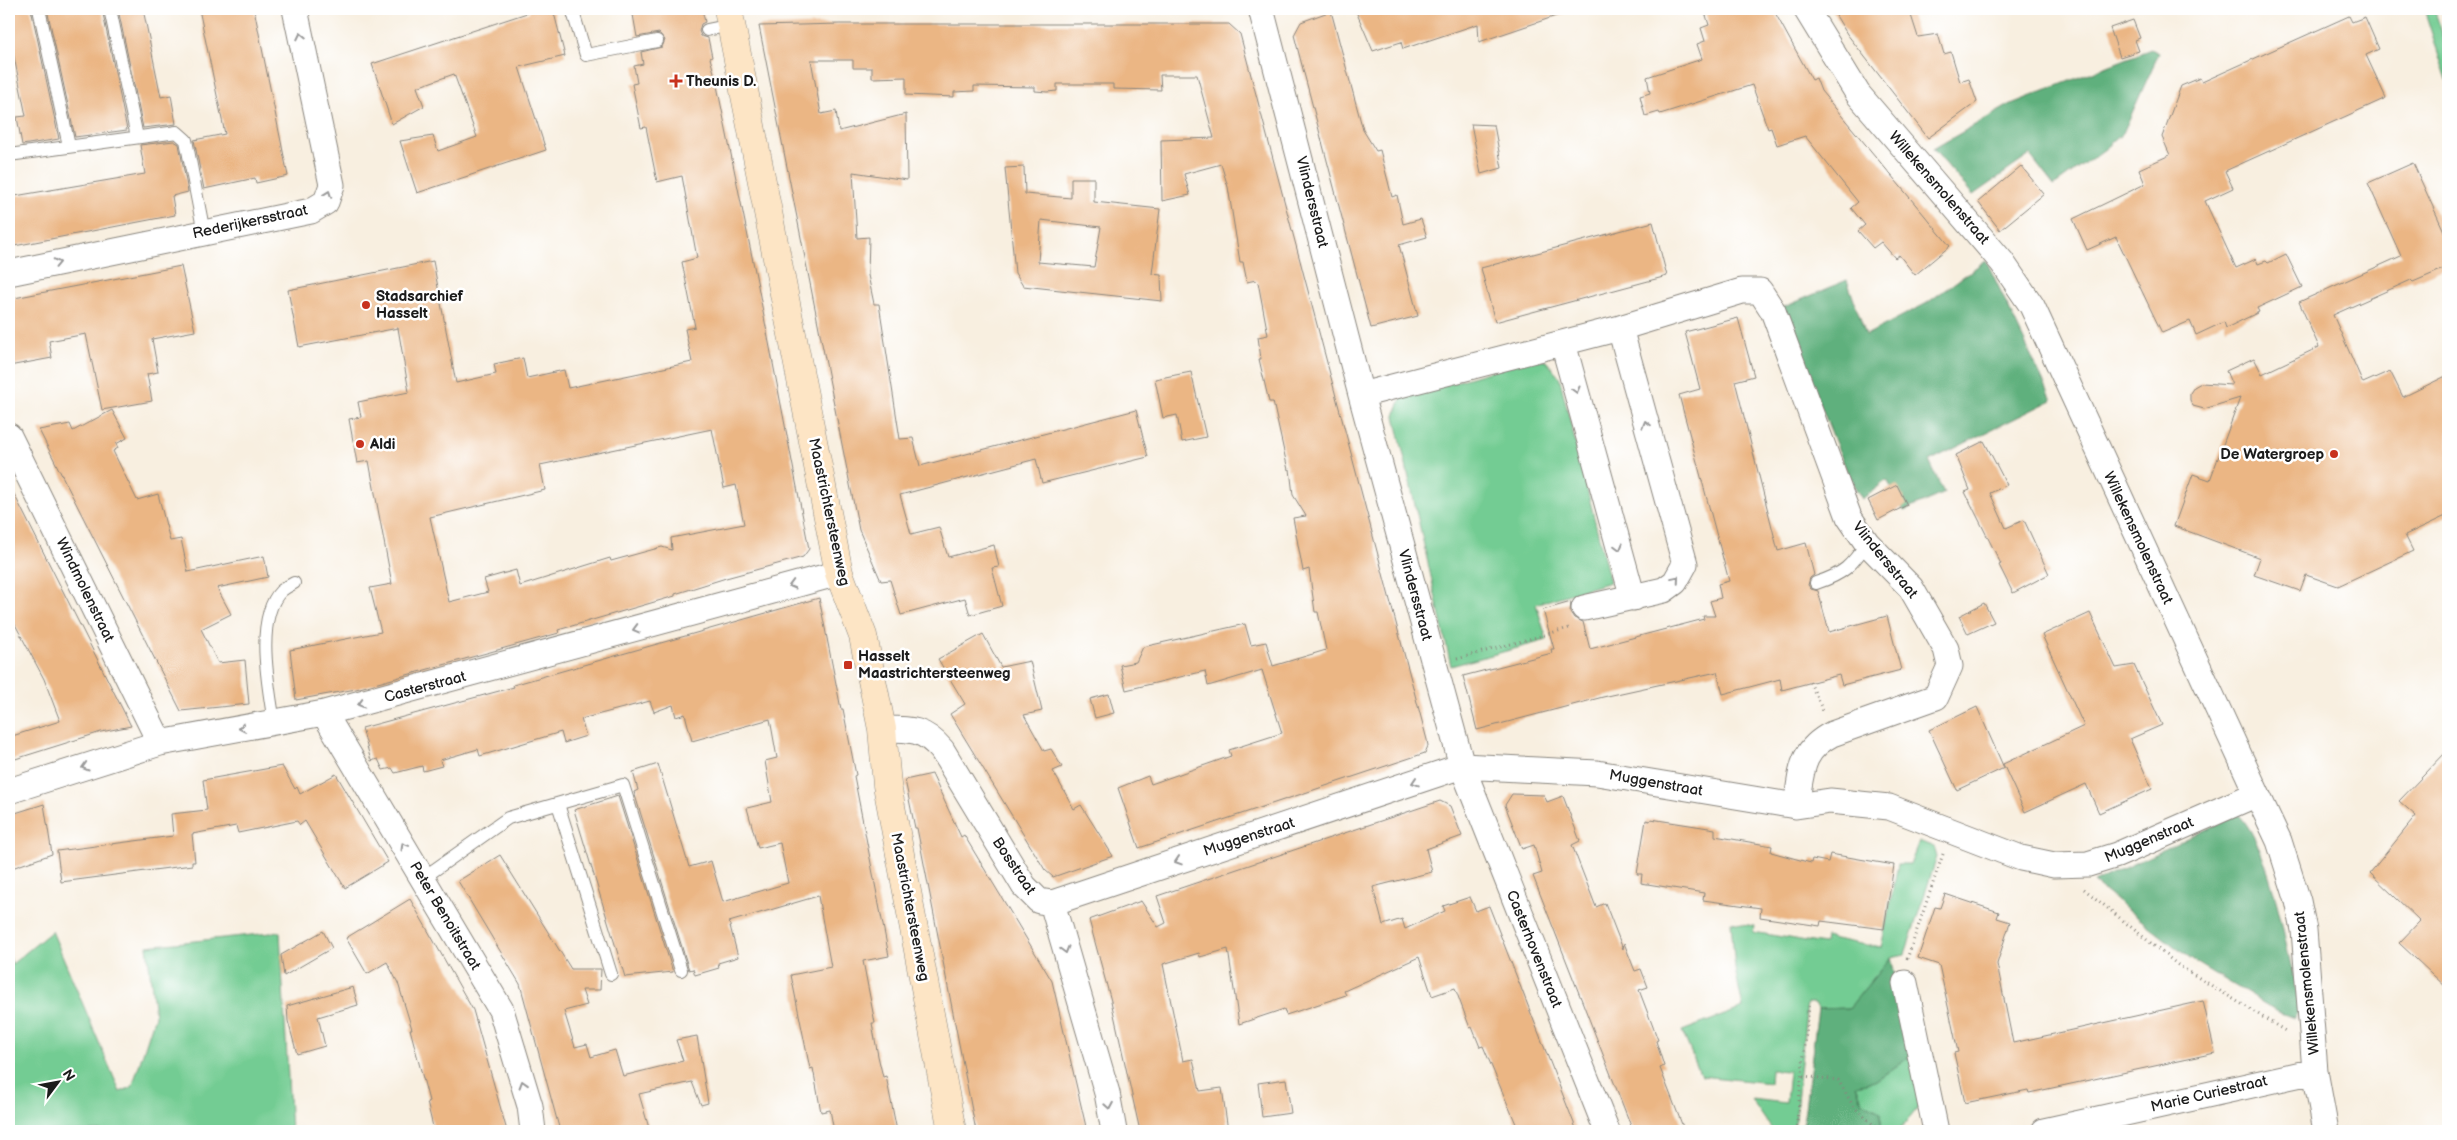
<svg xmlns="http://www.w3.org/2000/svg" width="2457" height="1140" viewBox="0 0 2457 1140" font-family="'Balsamiq Sans',sans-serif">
  <rect width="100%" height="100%" fill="#fff"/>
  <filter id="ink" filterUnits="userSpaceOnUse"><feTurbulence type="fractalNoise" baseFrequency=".02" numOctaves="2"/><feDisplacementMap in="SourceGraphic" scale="10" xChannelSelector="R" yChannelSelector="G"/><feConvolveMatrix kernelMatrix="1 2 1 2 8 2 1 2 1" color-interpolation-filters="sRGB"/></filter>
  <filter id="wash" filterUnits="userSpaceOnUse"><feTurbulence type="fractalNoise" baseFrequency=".0096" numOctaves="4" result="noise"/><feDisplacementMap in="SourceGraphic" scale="20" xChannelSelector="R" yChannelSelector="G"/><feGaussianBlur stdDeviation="1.12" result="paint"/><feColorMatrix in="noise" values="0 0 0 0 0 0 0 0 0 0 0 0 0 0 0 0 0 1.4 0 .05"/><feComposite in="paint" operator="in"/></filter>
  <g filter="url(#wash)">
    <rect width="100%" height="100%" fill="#f8efe0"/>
    <path fill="#73cc93" stroke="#487458" d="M2424,9H2434L2448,50V84Z
      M1532,359L1546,361L1559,376L1610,582L1536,604L1547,640L1451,666L1395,416L1401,398Z
      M1919,841L1934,847L1937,857L1905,954L1891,957L1849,1008L1818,1009L1815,1003H1807L1794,1131H1773L1751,1099L1786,1103L1789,1071L1771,1070L1770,1083L1701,1076L1682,1031L1743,1008L1735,969L1731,922L1754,926L1753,932L1824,944L1825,937L1881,948L1898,864H1910Z
      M52,931L120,1092L132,1087L155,1016L147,946L280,932L291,1131H9V955L12,964Z
      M1912,1055L1922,1103L1899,1131H1881V1113L1862,1101L1856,1084L1875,1081Z"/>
    <path fill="#5eb07d" stroke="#3d664c" d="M2151,49L2159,53L2123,133L2105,149L2054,186L2030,155L1973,195L1933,149L2011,104Z
      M1986,260L2052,400L1929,461L1944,493L1904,511L1887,480L1862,499L1850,479L1782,308L1847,280L1866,335L1927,303Z
      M2239,815C2272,848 2289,962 2300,1009L2294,1018L2278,1012L2189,958L2094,883L2217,824Z
      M1891,957L1912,1055L1875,1081L1856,1085L1862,1101L1881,1112V1131H1802L1818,1009L1849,1008Z"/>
    <g id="blocks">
      <path fill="#ebb684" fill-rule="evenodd" d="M9,9H31L59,139L22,145L17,117L26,116L9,32Z
        M47,9H102L127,130L75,137Z
        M118,9H143L161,97L171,95L176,124L143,128Z
        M199,9H254L288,176L256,183L255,178L204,189L194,140L225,134Z
        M529,9H553L565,56L519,67L546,150L417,193L400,141L433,136L438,151L477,137L454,74L417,87L424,106L392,124L372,64L530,12Z
        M632,9H702L705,22L701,24L699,31L701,36L708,38L712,57L710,58L715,76L758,286L809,549L803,557L726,578L675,594V596L558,630L559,633L356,689L296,700L290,650L381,632L370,588L392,584L369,461L357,463L349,419L361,417L358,402L409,392L398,328L299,347L288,290L433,261L456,383L496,374L494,364L523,358L527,378L564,370L568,388L692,362L685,329L695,327L682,262L697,258L682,176L657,182L646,127L641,128L632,84L637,83L634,66L643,64L641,52L662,47L665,40L659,33L637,37ZM712,429L724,488L736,485L744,524L671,538L672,550L662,547L611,561L610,558L520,586L516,570L484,579L488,592L449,602L430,517L545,490L540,465Z
        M1355,9H1567L1568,12L1479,42L1478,24L1403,49L1401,42L1373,51Z
        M1704,9H1773L1812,80L1816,78L1821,91L1950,246L1915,275L1899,255L1895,258L1881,242L1873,248L1858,231L1865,225L1851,208L1858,202L1805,136L1777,145L1771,128L1768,129L1752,85L1660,114L1659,112L1645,116L1640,96L1650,93L1647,77L1702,59L1697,44L1705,41L1701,28L1709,25Z
        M1832,9H1909L1918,37L1938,34L1944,54L1951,52L1960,82L1969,79L1977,102L1928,138L1847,34Z
        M1331,11L1363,130L1376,151L1380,150L1392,197L1397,195L1403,224L1421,219L1427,237L1399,245L1418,316L1371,328L1294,35L1301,22Z
        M2349,16L2352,22L2365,17L2379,49L2366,55L2386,98L2225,171L2233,188L2205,201L2236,268L2256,259L2258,264L2266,261L2268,263L2286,254L2302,287L2257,308L2259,312L2226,328L2224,322L2196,335L2190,321L2162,333L2116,237L2087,250L2073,219L2145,184L2139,169L2170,155L2162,137L2181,86L2200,78L2202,82Z
        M2133,20L2140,38L2135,40L2139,51L2120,57L2110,28Z
        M840,24H1229L1240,34L1427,740L1428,746L1425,753L1139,848L1118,788L1148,776L1151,784L1231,756L1229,750L1282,733L1262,670L1208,686L1205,671L1126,690L1120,665L1136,662L1143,647L1245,624L1251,645L1266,642L1273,666L1326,650L1318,612H1315L1309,569L1303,571L1293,518L1306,516L1293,495L1290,469L1288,470L1273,402H1269L1259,359H1261L1258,337L1268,335L1258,282L1256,280L1247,282L1243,262H1240L1228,187L1221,164L1184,174L1190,195L1162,201L1161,140L1214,138L1197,75H1160L1161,90L1113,89V84H1057V91L1047,92L1035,91V87L974,86V91L954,92V97L906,95V77L872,78V68H853V60H811L821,114L836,111L839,131L906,114L907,180L853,172L857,238L869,237L868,275L874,304H879L900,439L913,438L920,466L1136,410L1148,457L1042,483L1036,459L900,495L911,534L939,527L948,557L994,545L999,567L992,568L1002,606L970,615L965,598L901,615L890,580L881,581L859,530L759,26Z
        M1471,124L1494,125L1502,168L1481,174Z
        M174,141L179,144L188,192L172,196L175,215L9,247V197L145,174L140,145Z
        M2413,163L2448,240V267L2413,282L2411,280L2333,315L2363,383L2390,371L2403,397L2448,375V515L2405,535L2413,551L2338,586L2306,575L2300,591L2254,575L2260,558L2174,526L2193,474L2210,480L2240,398L2204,409L2193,406L2190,400V393L2194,387L2201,383L2232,385L2226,371L2254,358L2262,374L2319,347L2299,302L2401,256L2368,183Z
        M2021,166L2044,194L2000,230L1978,202Z
        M1024,167L1025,194L1071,198V178H1094V202L1160,209L1152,274L1161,275L1162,301L1023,286L1015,273L1005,168ZM1041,220L1101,227L1094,267L1038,262Z
        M1653,222L1667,276L1495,322L1481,268Z
        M181,266L195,331L152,339L158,372L147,374L152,401L102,410L86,334L49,341L52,358L9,366V299Z
        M1738,318L1754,376L1735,381L1778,551L1806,543L1814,575L1810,578L1808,585L1811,589L1818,591L1829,632L1887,616L1901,670L1842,685L1839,675L1782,690L1780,679L1723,694L1717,672L1603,697L1477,730L1463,676L1552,653L1551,649H1554L1543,610L1571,602L1570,612L1574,618L1583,622L1590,649L1704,619L1703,616H1715L1710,601L1721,598L1718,584L1729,581L1679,395L1700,389L1685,332Z
        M1191,372L1206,437L1182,442L1177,415L1163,418L1155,379Z
        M112,410L127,438L116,444L118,448L113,451L137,500L158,494L170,541L181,539L188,572L264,556L268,577L217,588L231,614L201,629L218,663L245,660L249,704L181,711L39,430L70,424L73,431Z
        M1984,441L2007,485L1990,493L2006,528L2024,520L2049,574L2013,593L1999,565L2001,564L1965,492L1970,490L1956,455Z
        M9,484L131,726L101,732L9,761V737L60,721L44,679L9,613Z
        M1897,485L1907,505L1878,520L1868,500Z
        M819,598L841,709H843L856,775L854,776L889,956L863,961L875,1023H872L878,1056L883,1077L886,1076L897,1131H834L830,1110L821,1112L813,1068L810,1069L791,975L831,967L818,896L729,922L738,957L718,963L719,968L695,975L693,969L689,970L634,792L638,790L633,772L658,764L689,867L711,861L723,902L788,883L780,843L758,848L747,808L772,802L765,761L777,758L770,719L692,741L685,714L676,717L673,705L654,712L650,701L581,719L586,736L564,743L561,732L480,756L478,749L440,760L442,766L423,771L422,766L395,773L392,768L383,770L378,759L371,761L362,728L514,687L513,685Z
        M1984,603L1994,622L1968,634L1959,616Z
        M2090,613L2116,668L2134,665L2162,725L2130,739L2152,789L2099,813L2086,784L2025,812L2003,764L2084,726L2042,635Z
        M983,634L1001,667L1030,661L1042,711L1024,715L1044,751L1051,749L1062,767L1053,771L1074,809L1081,805L1113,856L1053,877L1045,870L950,714L965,704L938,659Z
        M1109,694L1114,713L1095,718L1090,699Z
        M1977,707L2004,768L1957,790L1929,730Z
        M2448,750V989L2399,943L2420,921L2370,873L2416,816L2399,801Z
        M282,766L295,789L297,787L300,794L336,774L388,862L345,888L305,821L300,825L297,821L238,833L236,826L192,834L195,862H192V865L61,882L57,851L173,836L171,814L207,810L203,780Z
        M932,774L961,837L964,835L1052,981L1087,1131H976L917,828H915L905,780Z
        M1512,794L1544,795L1547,802L1563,796L1580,841L1572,845L1596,907L1605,903L1623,949L1624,943L1635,971L1641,969L1648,987L1639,990L1658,1040L1656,1041L1664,1066L1660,1068L1683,1127L1672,1131H1633L1533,876L1542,873L1534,845L1522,849L1505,805Z
        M618,796L673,972L625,977L574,810Z
        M1440,801L1450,806L1462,836L1426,849L1432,872L1373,887L1383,925L1402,919L1405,929L1445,911L1443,906L1470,897L1476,911L1489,906L1577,1131H1519L1483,1046L1480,1047L1472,1027L1470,1028L1455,988L1432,996L1419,957L1344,991L1346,995L1286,1015L1284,1009L1239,1024L1228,949L1200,957L1199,953L1163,964L1183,1061L1193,1059L1200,1091L1222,1088L1228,1131H1140L1111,1001L1089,920L1141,901L1158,927L1166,923L1157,896Z
        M44,804L52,854L9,869V815Z
        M1651,819L1715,829V836L1772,846L1771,852L1811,863L1812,859L1828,862L1830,854L1894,865L1884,929L1821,921L1820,926L1760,917L1761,908L1703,900L1704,893L1641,883L1642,874H1637L1646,820L1650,821Z
        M500,855L571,969H601L600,990H582L587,1005L564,1011L575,1047L587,1044L591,1057L615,1050L623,1076L683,1061L676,1040L697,1036L708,1103L701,1105L692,1082L639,1094L649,1128L635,1131H560L520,984L458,881Z
        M1945,894L1999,912L1997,918L2010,922L1997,964L2013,1043L2203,1001L2215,1053L2029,1093L2028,1090L1965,1103L1954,1053L1958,1052L1939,965L1918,958L1935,907L1940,908Z
        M410,899L473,1010L507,1131H434L427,1102L429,1101L410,1029H412L398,983L387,962L367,974L346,938Z
        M323,931L332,948L284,976L281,955Z
        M353,987L358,1005L318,1017L325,1046L297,1054L288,1021L287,1006Z
        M1286,1079L1291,1113L1262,1117L1258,1083Z"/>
    </g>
  </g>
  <g filter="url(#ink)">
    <use href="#blocks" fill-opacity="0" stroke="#8a867e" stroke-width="1"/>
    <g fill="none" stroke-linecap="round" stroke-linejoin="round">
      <g stroke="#8a867e" stroke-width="14">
        <path id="lane" d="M39,9L69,146
          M110,9L137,137
          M572,9L586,55L657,41
          M707,30L731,25
          M9,155L177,132L186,140L204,233
          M1816,583C1844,574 1851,566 1867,543
          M274,723C269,688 254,619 281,591C285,588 290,585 294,583
          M558,804L611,974
          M423,878L508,818L623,785L681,970"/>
      </g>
      <g stroke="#8a867e" stroke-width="27">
        <path id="street" d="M1261,9L1361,395L1462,766L1607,1131
          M1806,9L1858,94L2002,262L2032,306L2257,794L2279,841L2298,901L2304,930L2315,1071L2326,1131
          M9,273L311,211L326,202L332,185L295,9
          M1563,343L1633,598
          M1361,395L1620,328L1742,291H1760L1773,311L1849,517L1867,543L1911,588L1946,649L1950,666L1936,697L1832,734C1799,751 1802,773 1796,806
          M9,436L160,743
          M1584,608L1664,590L1675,582L1685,564L1620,328
          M324,713L501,1010L530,1106L533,1131
          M882,729C910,729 923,728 942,750L1024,886L1039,901L1052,903L1462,766L1597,773L1796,806L1830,801L1889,807L2021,858L2054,865L2088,864L2117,855L2257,794
          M9,791L160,743L324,713L839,573
          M1052,903L1107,1093L1114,1131
          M1905,983L1936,1131
          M2044,1131L2315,1071"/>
      </g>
      <g stroke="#8a867e" stroke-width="29">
        <path id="secondary" d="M728,9L839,573L863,636L882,729L887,785L952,1131"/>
      </g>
      <path stroke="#8a867e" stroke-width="3" stroke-dasharray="1 4" stroke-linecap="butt" d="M1457,659L1569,628
        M1810,682L1823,711
        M2084,889L2178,965L2287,1032
        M1907,959L1943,854
        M1803,1076L1838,1080L1854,1107L1880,1131
        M9,1118L12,1131
        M1796,1131L1809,1006"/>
      <use href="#lane" stroke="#fff" stroke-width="12"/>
      <use href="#street" stroke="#fff" stroke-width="25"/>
      <use href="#secondary" stroke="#fde5c5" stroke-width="28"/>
    </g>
    <defs><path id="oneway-chevron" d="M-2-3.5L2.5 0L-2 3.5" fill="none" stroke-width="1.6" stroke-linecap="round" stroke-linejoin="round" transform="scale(1.25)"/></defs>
    <g stroke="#999">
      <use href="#oneway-chevron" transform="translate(301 36) rotate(-102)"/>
      <use href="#oneway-chevron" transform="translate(328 194) rotate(-70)"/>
      <use href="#oneway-chevron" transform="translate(57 263) rotate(-12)"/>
      <use href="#oneway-chevron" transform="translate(1576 390) rotate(75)"/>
      <use href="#oneway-chevron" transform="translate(1646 424) rotate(-106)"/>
      <use href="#oneway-chevron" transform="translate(1619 547) rotate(75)"/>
      <use href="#oneway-chevron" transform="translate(1676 579) rotate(-50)"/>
      <use href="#oneway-chevron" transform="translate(792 585) rotate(165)"/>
      <use href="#oneway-chevron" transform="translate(636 629) rotate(165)"/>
      <use href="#oneway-chevron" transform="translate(361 704) rotate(165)"/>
      <use href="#oneway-chevron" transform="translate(242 728) rotate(170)"/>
      <use href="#oneway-chevron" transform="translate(85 767) rotate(163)"/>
      <use href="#oneway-chevron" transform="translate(1415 782) rotate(162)"/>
      <use href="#oneway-chevron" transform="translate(404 846) rotate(-121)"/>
      <use href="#oneway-chevron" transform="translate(1178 861) rotate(162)"/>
      <use href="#oneway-chevron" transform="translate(1065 950) rotate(74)"/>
      <use href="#oneway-chevron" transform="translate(523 1084) rotate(-107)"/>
      <use href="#oneway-chevron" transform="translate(1109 1106) rotate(80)"/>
    </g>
  </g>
  <g fill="#c8321e" stroke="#fff" stroke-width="2">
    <path d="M673.5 73.5h5v5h5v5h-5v5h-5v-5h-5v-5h5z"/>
    <circle cx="366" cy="305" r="5"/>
    <circle cx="360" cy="444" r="5"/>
    <circle cx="2334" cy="454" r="5"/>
    <rect x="843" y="660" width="10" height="10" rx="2.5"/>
  </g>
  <g text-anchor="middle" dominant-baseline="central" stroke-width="5" stroke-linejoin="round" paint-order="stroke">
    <g font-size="15" font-weight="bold" fill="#1c1c1c" stroke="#fff" text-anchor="start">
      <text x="686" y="81">Theunis D.</text>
      <text x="376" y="296">Stadsarchief<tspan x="376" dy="17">Hasselt</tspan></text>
      <text x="370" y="444">Aldi</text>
      <text x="2324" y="454" text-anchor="end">De Watergroep</text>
      <text x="858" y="656">Hasselt<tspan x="858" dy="17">Maastrichtersteenweg</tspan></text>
    </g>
    <g font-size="15" fill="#1c1c1c" stroke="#fff">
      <text transform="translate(1939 188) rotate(49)">Willekensmolenstraat</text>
      <text transform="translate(1312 202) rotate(76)">Vlindersstraat</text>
      <text transform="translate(250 222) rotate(-12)">Rederijkersstraat</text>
      <text transform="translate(829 512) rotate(78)">Maastrichtersteenweg</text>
      <text transform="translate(2138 538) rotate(65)">Willekensmolenstraat</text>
      <text transform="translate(1885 560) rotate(51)">Vlindersstraat</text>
      <text transform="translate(85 590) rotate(64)">Windmolenstraat</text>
      <text transform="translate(1415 595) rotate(75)">Vlindersstraat</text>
      <text transform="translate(425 687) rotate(-15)">Casterstraat</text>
      <text transform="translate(1656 783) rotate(10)">Muggenstraat</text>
      <text transform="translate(1249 837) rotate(-18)">Muggenstraat</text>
      <text transform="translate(2149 840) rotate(-23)">Muggenstraat</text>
      <text transform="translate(1014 866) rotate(56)">Bosstraat</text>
      <text transform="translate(910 907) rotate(79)">Maastrichtersteenweg</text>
      <text transform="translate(445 916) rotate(59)">Peter Benoitstraat</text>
      <text transform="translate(1534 949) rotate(68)">Casterhovenstraat</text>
      <text transform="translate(2307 983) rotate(-96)">Willekensmolenstraat</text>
      <text transform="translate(2209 1094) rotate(-13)">Marie Curiestraat</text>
    </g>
  </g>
  <rect width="2457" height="1140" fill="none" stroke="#fff" stroke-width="30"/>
  <g transform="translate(58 1082) rotate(58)" stroke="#ffffff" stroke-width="4" paint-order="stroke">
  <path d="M0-4L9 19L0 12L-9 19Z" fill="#1c1c1c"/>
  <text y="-8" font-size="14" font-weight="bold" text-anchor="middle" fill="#1c1c1c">N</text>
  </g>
</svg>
